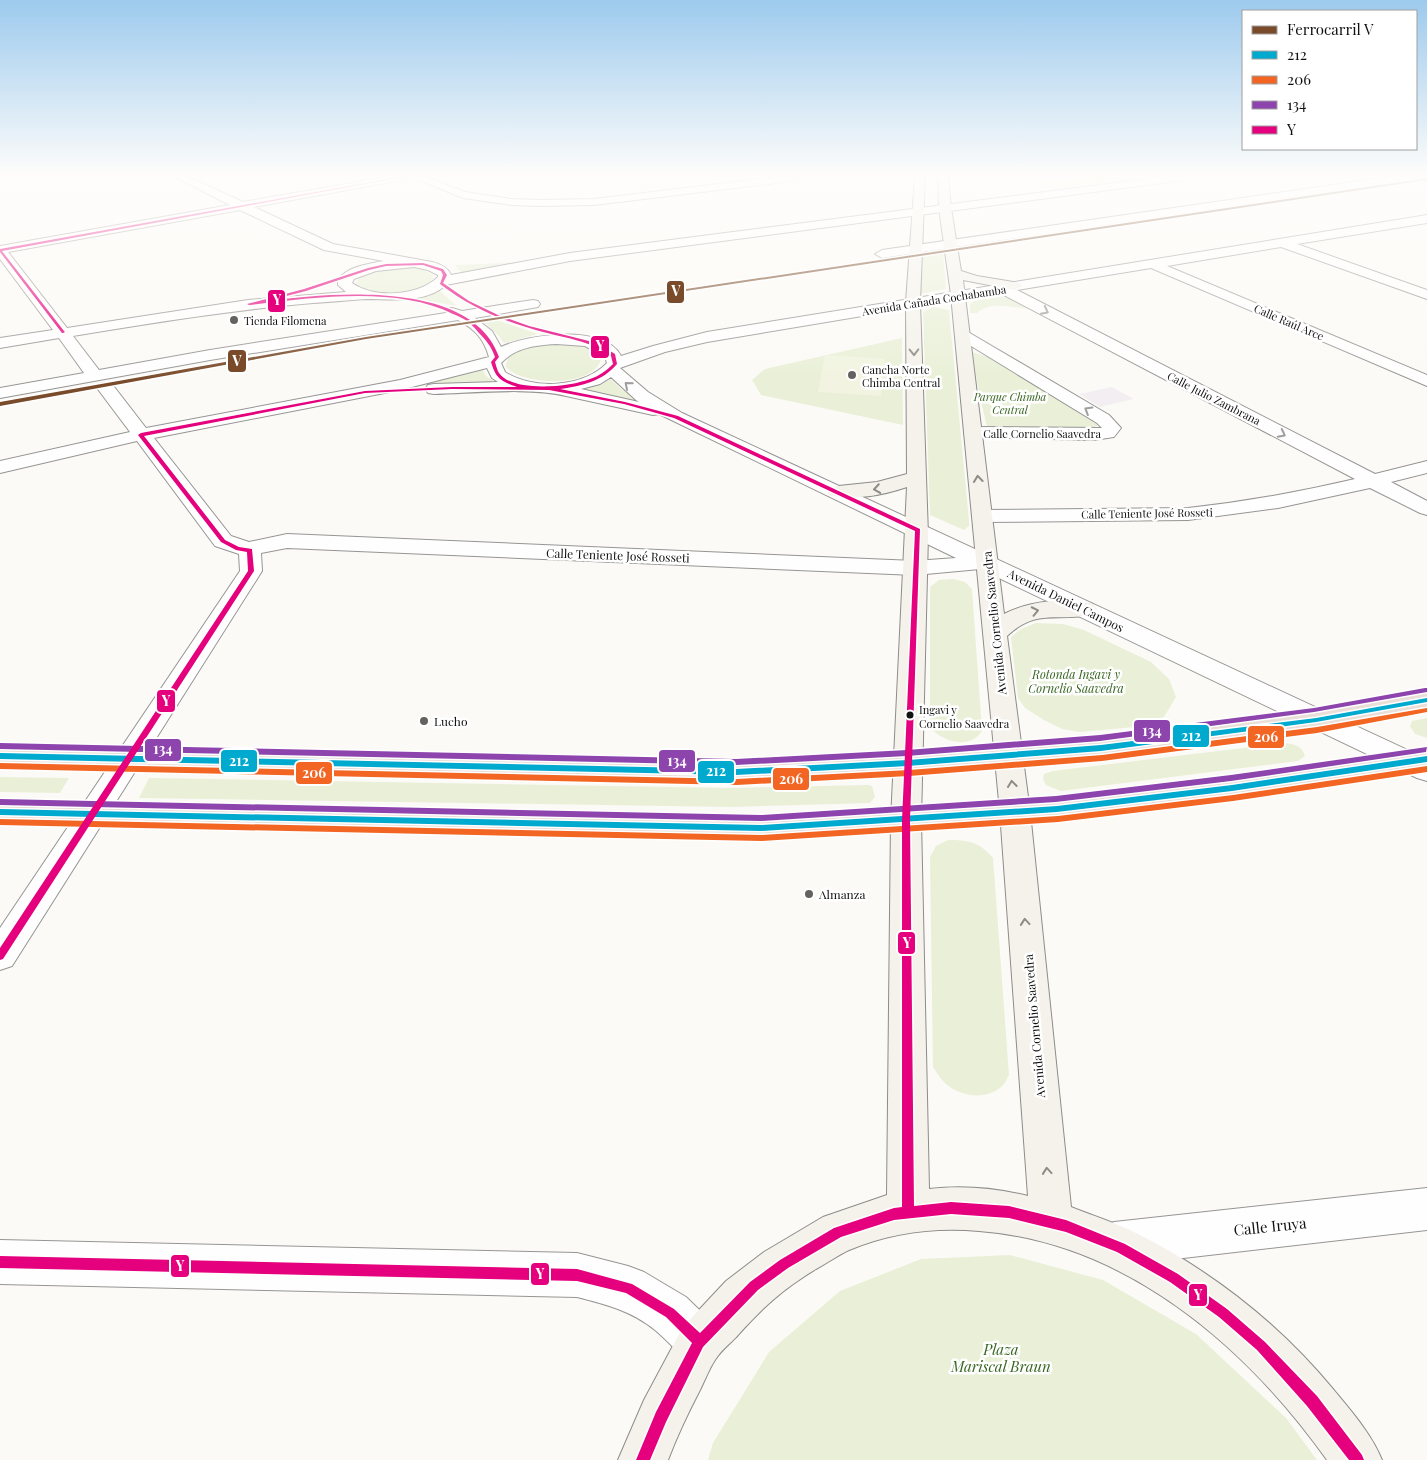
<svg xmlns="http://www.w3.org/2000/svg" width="1427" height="1460" viewBox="0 0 1427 1460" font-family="'Playfair Display',serif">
  <rect width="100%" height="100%" fill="#fcfaf6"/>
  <path fill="#f3eef2" d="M1112,387L1134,399L1100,407L1079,394Z"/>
  <path fill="#e9f0d7" d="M1088,177H1149L1055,189L1043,187L1040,179L1055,181Z
    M943,252L946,289L919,294L918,256Z
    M524,262L463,275L455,265H458Z
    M405,267L424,270L433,275V279C417,295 375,299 357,286L356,282C366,268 390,269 405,267Z
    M440,291L457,306L413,298Z
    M999,296L1017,301L1033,308C1014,310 993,299 977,313H970V305L975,299Z
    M933,307L949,310L969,521V526L964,530L930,515L923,312Z
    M494,319L538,334L504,343L498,335L483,321Z
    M902,338L903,425L761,395L752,380L765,369Z
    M560,343C575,345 594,344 601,359C594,388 523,386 506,367C505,346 545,345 560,343Z
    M972,352L989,357L1097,423V426L1090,428L991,430L987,427L979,393Z
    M482,368L486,376L497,383H458L417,386Z
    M610,378L621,389L651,406L575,389Z
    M953,579L965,582L972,589L982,731C970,750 942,742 930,727V587L939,580Z
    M1036,623L1063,624L1084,630L1151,662L1169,679L1176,697L1164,717L1135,727L1080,732L1062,729L1044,720L1025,708L1018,698L1011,637L1021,629Z
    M1427,718V738L1415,734L1410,726L1412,721Z
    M1284,743C1295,744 1302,746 1305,756L1298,761L1061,791L1046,785L1043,779L1044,774L1053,771Z
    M0,777L69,778L60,793L0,792Z
    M149,778L729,788L868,785L872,786L875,797L870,803L731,807L139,798Z
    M948,840C968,840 980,842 993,858L1009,1075C1007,1079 1004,1085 1000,1088C983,1101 956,1096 942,1080C938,1076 936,1071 933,1067L930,857L936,846Z
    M1010,1255L1103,1280L1196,1334L1286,1418L1317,1460H708L713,1443L769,1352L840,1291L921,1259Z"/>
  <path fill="#f2f4e1" d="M825,355L885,359L881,396L818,392Z"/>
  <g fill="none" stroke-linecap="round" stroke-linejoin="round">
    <g stroke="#969594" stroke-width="2">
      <path id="street" d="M175,177H188L243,202L386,177H407L402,180L254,207L333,244L432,262C440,264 448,267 451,275L570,253L1162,177H1189L1184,180L570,261L446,285C425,304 392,299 366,299C349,300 331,302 313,303C232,310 153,323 73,336L99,370L210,350L446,313L447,309L452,308L462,311L533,300L538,301L540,304L538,307L475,318L492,331L501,347C528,334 605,324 621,356L653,346L707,332L1427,215V223L1297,244L1427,290V299L1281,247L1167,266L1427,375V386L1151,268L1017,290L1375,474L1427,461V473L1391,482L1427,501V515L1420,513L1370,488L1278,508L1188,520L982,522L975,520L972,516L975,512L982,510L1188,508C1244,502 1300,492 1355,479L1000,293L707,342L665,352L620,368L648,392L682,413L1427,759V781L1417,778L980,569L915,575L287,548L261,553L262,571L12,966L0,970V928L240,571L239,554L215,546L137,441L0,473V461L130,432L97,388L100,384L106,383L112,384L146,428L400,380L489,357C484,339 475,329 458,320L210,360L0,398V388L84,373L59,338L0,348V338L53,330L0,259V246L230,205ZM240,210L324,250L384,261C368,264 348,266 338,280V285L346,292L248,300L67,328L8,252ZM414,267L428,270L438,275V277C418,296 375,299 352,283L354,279L376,271ZM557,344L585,346L605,357L607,363C583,388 532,390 505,372L501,363C516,347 537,345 557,344ZM487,368L492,378L498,382L434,384L428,385L425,389L428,393L434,394C476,393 527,387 566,396L653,415L659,414L956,558L915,561L287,534L249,542L231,536L154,438L400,390ZM611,377L636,400L639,402L581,389L600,384Z
        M412,177H426L465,192L511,199L541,200L594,199L776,177H799L794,180L769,184L594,205L541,206L511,205L463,198Z
        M1388,177H1413L1408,180L882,258L875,254L882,250Z
        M963,330L968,332L1109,415L1121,428L1114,437L1094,440L966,437L964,433L966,429L973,427L1102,428L1097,423L958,338L955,335L958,332Z
        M1427,1188V1230L1114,1266L1099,1259L1092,1244L1099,1229L1114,1222Z
        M0,1240L577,1253L628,1266L644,1272L686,1297L716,1326L723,1342L716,1358L700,1365C677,1355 673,1345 655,1330C632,1311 605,1304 577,1297L0,1284Z"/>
    </g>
    <g stroke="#8d8c8a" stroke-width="2">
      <path id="secondary" d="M915,177H925L920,302L928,535L921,820L929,1189C962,1185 996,1188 1028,1196L1000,812L951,295L939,208L938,177H948L951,208L961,271L977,276L1020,283L1022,286L1015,290L963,280L1004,614C1029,601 1066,597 1093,604L1097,609L1093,614C1059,623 1038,607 1007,636L1030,812L1071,1207C1093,1216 1117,1223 1138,1234C1213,1272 1279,1324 1333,1389C1351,1411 1371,1433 1382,1460H1327C1245,1345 1125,1242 979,1231C935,1227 890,1233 849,1250C838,1255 827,1263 816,1269C783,1289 764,1306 738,1335C731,1343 721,1350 715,1360C709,1369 705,1380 700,1390C688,1413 677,1436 668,1460H618L644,1400L683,1327L726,1281L764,1252L823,1217L887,1195L891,820L907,487C884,495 853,501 829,495L826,491L829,487L877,482L907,474L906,302Z"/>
    </g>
    <g stroke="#848381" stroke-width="2">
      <path id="highway" d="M1427,691V709L1316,729L1101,758L908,773L736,782L0,766V746L736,762L908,753L1101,738L1316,711Z
        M1427,749V769L1232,798L1057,820L761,839L0,823V801L761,817L1057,798L1232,778Z"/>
    </g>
    <use href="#street" fill="#fffefe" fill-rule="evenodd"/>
    <use href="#secondary" fill="#f5f2eb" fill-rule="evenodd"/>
    <use href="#highway" fill="#e9ded8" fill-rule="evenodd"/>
    <g stroke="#fff" stroke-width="3">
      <path id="bus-1" d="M1427,698V702L1316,722L1101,751L908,766L736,775L0,759V753L736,769L908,760L1101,745L1316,718Z
        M1427,756V762L1232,791L1057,812L761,831L0,815V809L761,825L1057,806L1232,785Z"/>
    </g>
    <g stroke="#fff" stroke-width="3">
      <path id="bus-2" d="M1427,708V712L1317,733L1102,761L909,776L737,785L0,769V763L737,779L909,770L1102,755L1317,727Z
        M1427,766V772L1233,801L1058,822L762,841L0,825V819L762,835L1058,816L1233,795Z"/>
    </g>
    <g stroke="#fff" stroke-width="3">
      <path id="bus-3" d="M1425,688H1427V692L1314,712L1100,741L907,756L736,765L0,749V743L736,759L907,750L1100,735L1314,708Z
        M1427,747L1426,752L1231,781L1056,802L761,821L0,805V799L761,815L1056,796L1231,775Z"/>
    </g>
    <g stroke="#fff" stroke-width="3">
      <path id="bus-4" d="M399,177H403L2,251L64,331L65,332L63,333H62L0,252V249Z
        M423,263L443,269L447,275L443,283L469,301L498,315L529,326L589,341L602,346L615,354L617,364C603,381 582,386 560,389L625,402L678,416L920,529L910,820L914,1206L951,1202L1009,1206L1066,1220L1125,1244L1178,1274L1227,1309L1265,1342L1317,1396L1362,1455L1364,1460H1349L1307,1406L1257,1350L1219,1317L1170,1282L1117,1252L1066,1232L1009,1218L951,1214L894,1220L841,1237L788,1268L758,1290L703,1347L666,1422L650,1460H636L656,1412L692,1343L666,1317L626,1293L577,1281L0,1268V1256L577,1269L632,1284L674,1309L700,1333L750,1282L780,1260L834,1228L894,1208L902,1207V820L915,531L674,418L624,404L549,390L452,389L365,393L144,436L225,540L239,547L252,549L254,571L3,959L0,960V948L248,571L247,552L236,550L221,542L138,435L141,433L365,391L452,387H517C501,381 496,379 491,362L495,357C491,346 486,340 478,332C475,328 471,324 467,321C463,318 458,316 453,314C396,285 311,298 249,305L247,304L304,289L368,268L386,264ZM423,265L441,271L443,275L440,284C471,308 505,322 543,332C566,338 591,341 611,356L613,364C606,371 599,376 590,379C570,387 513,393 499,373C497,370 496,365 495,362L499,357C472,279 331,293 267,301L306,291L369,270L386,266Z"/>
    </g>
    <use href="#bus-1" fill="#00a9ce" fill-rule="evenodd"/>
    <use href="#bus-2" fill="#f26522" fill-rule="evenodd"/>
    <use href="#bus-3" fill="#8e44ad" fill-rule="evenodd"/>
    <use href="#bus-4" fill="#e5007d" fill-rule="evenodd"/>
    <g stroke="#fff" stroke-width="3">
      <path id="rail-1" d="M1427,178V180L366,339L0,406V402L366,337Z"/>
    </g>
    <use href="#rail-1" fill="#7a4b2a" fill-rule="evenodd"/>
  </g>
  <defs><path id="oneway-chevron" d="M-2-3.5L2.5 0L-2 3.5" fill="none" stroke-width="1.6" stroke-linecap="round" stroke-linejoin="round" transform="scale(1.25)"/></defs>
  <g stroke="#9f9f9f">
    <use href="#oneway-chevron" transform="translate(1045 311) rotate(27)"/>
    <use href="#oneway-chevron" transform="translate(628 385) rotate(-140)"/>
    <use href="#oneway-chevron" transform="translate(1088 410) rotate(-149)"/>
    <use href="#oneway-chevron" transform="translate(1282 434) rotate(27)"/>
  </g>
  <g stroke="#8e8c88">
    <use href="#oneway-chevron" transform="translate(914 352) rotate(89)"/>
    <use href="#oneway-chevron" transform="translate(978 479) rotate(-96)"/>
    <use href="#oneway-chevron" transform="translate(877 489) rotate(171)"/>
    <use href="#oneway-chevron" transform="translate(1035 611) rotate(-12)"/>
    <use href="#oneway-chevron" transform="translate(1012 784) rotate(-97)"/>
    <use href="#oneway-chevron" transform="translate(1025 922) rotate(-95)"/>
    <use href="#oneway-chevron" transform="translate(1047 1171) rotate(-95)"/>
  </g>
  <linearGradient id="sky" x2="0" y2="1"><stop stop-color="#9dcaed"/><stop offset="0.46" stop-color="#fefdfb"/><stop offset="1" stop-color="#fefdfb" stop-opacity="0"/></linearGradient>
  <rect width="1427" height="381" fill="url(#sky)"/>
  <g fill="#636260" stroke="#fff" stroke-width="2">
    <circle cx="234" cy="320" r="5"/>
    <circle cx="852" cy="375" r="5"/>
    <circle cx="424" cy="721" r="5"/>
    <circle cx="809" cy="894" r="5"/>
  </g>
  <circle fill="#101010" stroke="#fff" stroke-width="2" cx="910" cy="715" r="4.5"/>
  <g text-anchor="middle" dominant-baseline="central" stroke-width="5" stroke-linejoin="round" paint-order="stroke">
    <g font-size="11" fill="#101010" stroke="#fff">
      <text transform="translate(934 300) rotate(-9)">Avenida Cañada Cochabamba</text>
      <text transform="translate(1289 322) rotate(23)">Calle Raúl Arce</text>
      <text transform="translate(1214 398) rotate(27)">Calle Julio Zambrana</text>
      <text x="1042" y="433">Calle Cornelio Saavedra</text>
      <text transform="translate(1147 513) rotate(-1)">Calle Teniente José Rosseti</text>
    </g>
    <g font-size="11" fill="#101010" stroke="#fff" text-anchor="start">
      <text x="244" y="320">Tienda Filomena</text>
      <text x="862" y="369">Cancha Norte<tspan x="862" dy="13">Chimba Central</tspan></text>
    </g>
    <g font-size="11" font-style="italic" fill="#396622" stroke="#fff">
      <text x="1010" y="396">Parque Chimba<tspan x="1010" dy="13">Central</tspan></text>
    </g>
    <g font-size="11" fill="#101010" stroke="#fff" text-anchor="start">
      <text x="919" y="709">Ingavi y<tspan x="919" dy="14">Cornelio Saavedra</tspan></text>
    </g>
    <g font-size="12" fill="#101010" stroke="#fff">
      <text transform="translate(618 555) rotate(2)">Calle Teniente José Rosseti</text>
      <text transform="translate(1066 600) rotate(26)">Avenida Daniel Campos</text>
      <text transform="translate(994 623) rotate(-96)">Avenida Cornelio Saavedra</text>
      <text transform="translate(1034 1026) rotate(-95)">Avenida Cornelio Saavedra</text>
    </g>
    <g font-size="12" font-style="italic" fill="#396622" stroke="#fff">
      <text x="1076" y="674">Rotonda Ingavi y<tspan x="1076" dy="14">Cornelio Saavedra</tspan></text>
    </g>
    <g font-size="12" fill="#101010" stroke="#fff" text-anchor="start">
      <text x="434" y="721">Lucho</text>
      <text x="819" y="894">Almanza</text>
    </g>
    <g font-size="15" fill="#101010" stroke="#fff">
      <text transform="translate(1270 1226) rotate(-6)">Calle Iruya</text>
    </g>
    <g font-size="15" font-style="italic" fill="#396622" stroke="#fff">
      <text x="1001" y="1349">Plaza<tspan x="1001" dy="17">Mariscal Braun</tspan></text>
    </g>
  </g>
  <g stroke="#fff" stroke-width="2">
    <rect x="666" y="280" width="19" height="24" rx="5" fill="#7a4b2a"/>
    <rect x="267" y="289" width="19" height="24" rx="5" fill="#e5007d"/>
    <rect x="590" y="335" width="20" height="24" rx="5" fill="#e5007d"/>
    <rect x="227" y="349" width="20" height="24" rx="5" fill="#7a4b2a"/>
    <rect x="156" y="689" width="20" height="24" rx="5" fill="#e5007d"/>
    <rect x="1133" y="719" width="38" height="24" rx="5" fill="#8e44ad"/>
    <rect x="1172" y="724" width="38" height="24" rx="5" fill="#00a9ce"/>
    <rect x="1247" y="725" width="38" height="24" rx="5" fill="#f26522"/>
    <rect x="144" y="738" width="38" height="24" rx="5" fill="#8e44ad"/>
    <rect x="658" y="749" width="38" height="24" rx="5" fill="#8e44ad"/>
    <rect x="220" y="749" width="38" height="24" rx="5" fill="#00a9ce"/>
    <rect x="697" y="760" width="38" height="24" rx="5" fill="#00a9ce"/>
    <rect x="295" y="761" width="38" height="24" rx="5" fill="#f26522"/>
    <rect x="772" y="767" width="38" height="24" rx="5" fill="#f26522"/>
    <rect x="897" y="931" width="19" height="24" rx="5" fill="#e5007d"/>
    <rect x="170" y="1254" width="20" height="24" rx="5" fill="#e5007d"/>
    <rect x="530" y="1262" width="20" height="24" rx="5" fill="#e5007d"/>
    <rect x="1188" y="1283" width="20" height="24" rx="5" fill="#e5007d"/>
  </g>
  <g font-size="14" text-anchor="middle" font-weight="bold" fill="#fff">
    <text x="676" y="296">V</text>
    <text x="277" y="305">Y</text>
    <text x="600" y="351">Y</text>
    <text x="237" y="366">V</text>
    <text x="166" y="706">Y</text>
    <text x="1152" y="736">134</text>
    <text x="1191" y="741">212</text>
    <text x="1266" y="742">206</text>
    <text x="163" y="754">134</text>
    <text x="677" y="766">134</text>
    <text x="239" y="766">212</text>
    <text x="716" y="776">212</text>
    <text x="314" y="778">206</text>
    <text x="791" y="784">206</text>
    <text x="907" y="948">Y</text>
    <text x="180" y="1271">Y</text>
    <text x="540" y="1279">Y</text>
    <text x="1198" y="1300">Y</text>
  </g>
  <rect x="1242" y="10" width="175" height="140" fill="#ffffff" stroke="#9f9f9f"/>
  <rect x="1252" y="26" width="25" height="8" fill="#7a4b2a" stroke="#9f9f9f"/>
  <text x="1287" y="35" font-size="15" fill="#101010">Ferrocarril V</text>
  <rect x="1252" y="51" width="25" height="8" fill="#00a9ce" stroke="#9f9f9f"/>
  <text x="1287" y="60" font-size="15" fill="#101010">212</text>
  <rect x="1252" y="76" width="25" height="8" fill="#f26522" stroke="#9f9f9f"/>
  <text x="1287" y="85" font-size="15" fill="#101010">206</text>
  <rect x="1252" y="101" width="25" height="8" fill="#8e44ad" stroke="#9f9f9f"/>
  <text x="1287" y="110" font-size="15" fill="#101010">134</text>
  <rect x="1252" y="126" width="25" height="8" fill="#e5007d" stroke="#9f9f9f"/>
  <text x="1287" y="135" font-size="15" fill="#101010">Y</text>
</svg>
